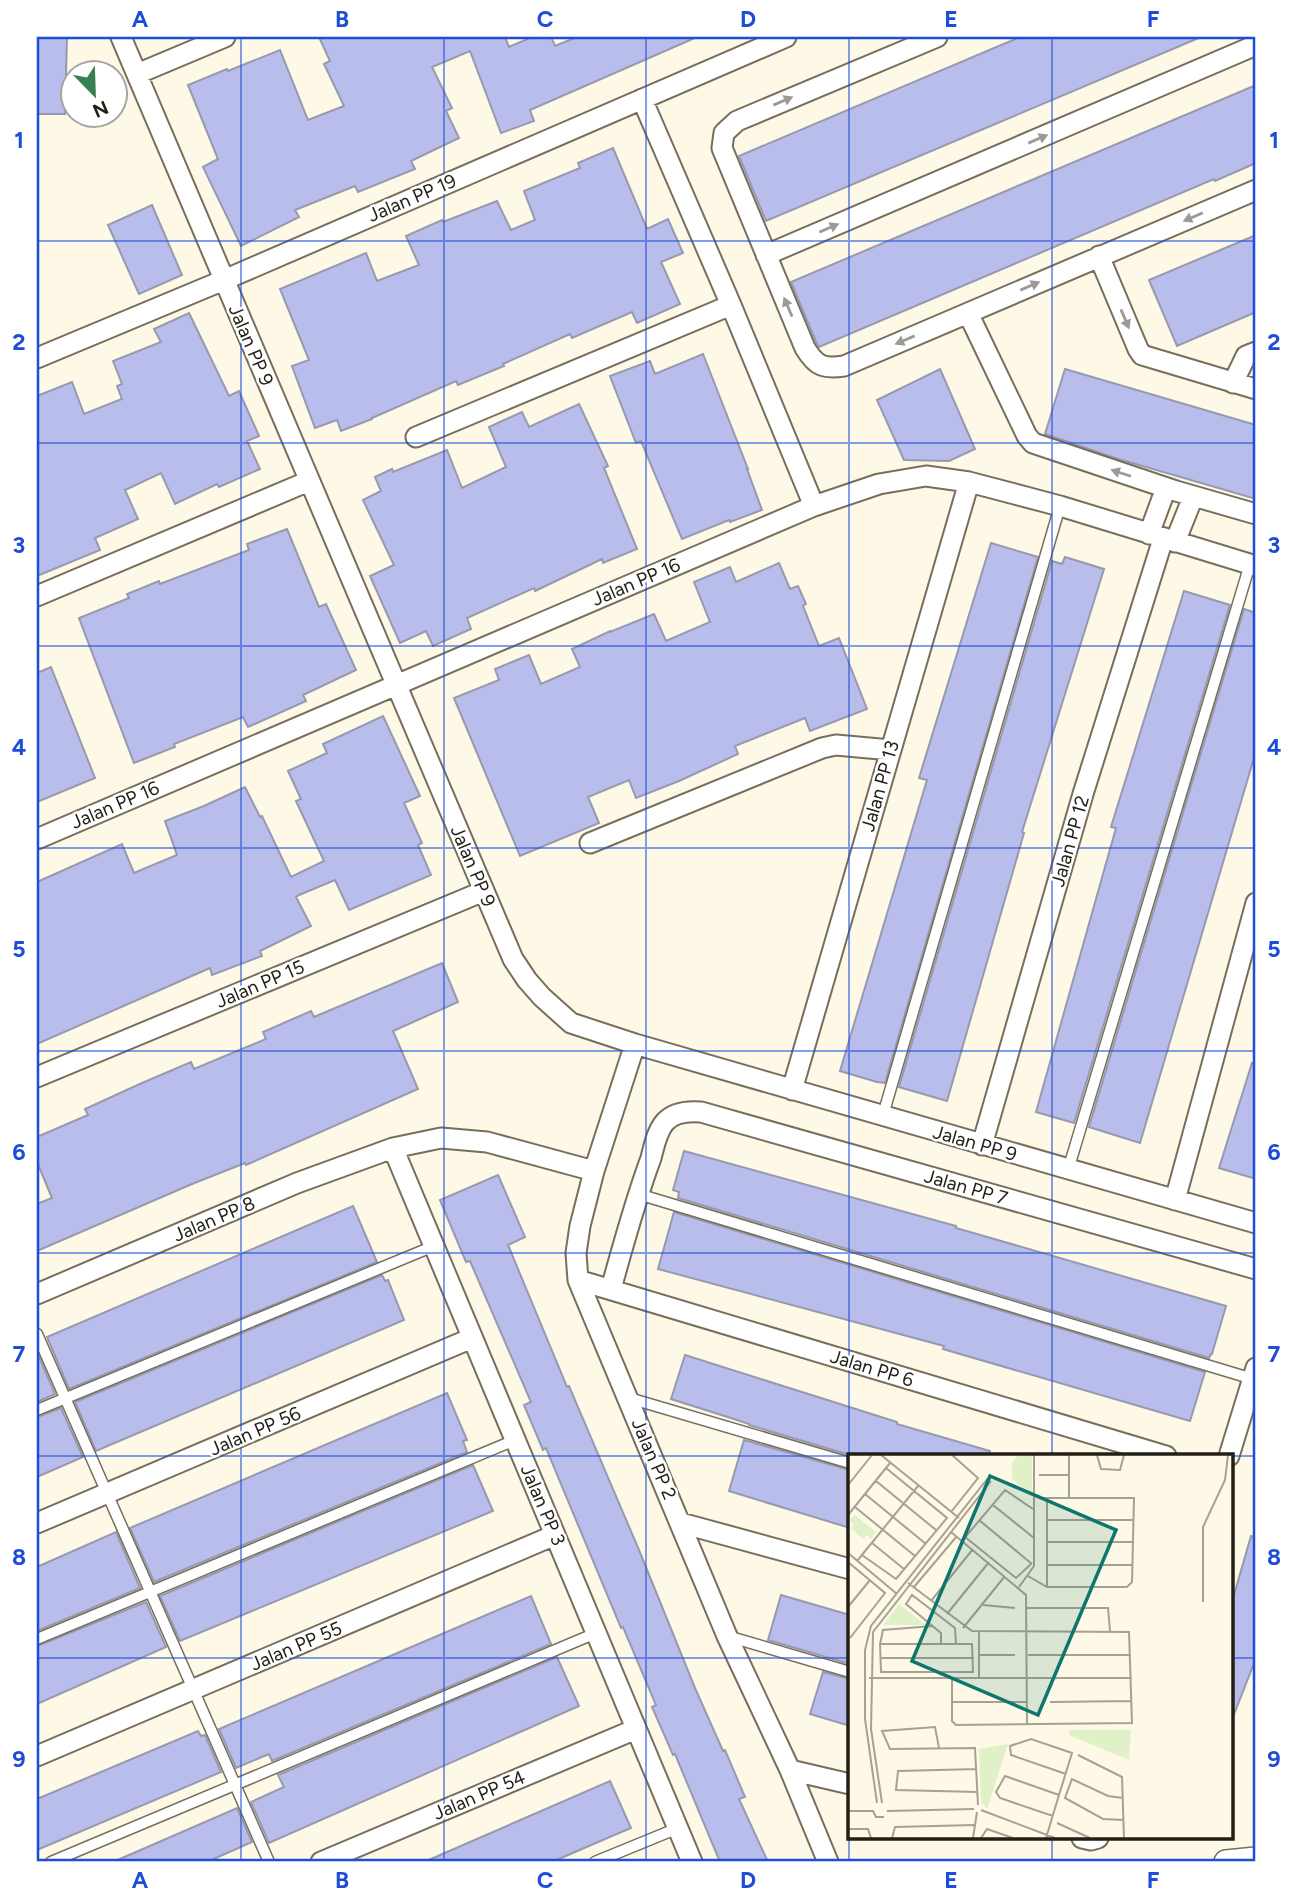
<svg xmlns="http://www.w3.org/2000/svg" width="1293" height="1899" viewBox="0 0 1293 1899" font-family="Figtree,sans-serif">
  <rect width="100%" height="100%" fill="#fef8e6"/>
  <path fill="#b9bdec" stroke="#9799ae" stroke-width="2" d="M37,37H67L65,114H37Z
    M319,37H505L509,47L532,37H551L555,46L577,37H697L530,110L534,121L501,133L470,51L432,67L452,108L446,111L459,138L411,161L415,169L358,192L355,186L295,210L299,217L241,246L203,167L218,159L188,85L227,69L228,71L280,50L308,120L344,106L324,64L330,61Z
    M1020,37H1201L766,221L739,156Z
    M1256,85V163L1215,181L1214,179L819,347L816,342L791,282Z
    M613,148L647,229L668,219L683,253L661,262L680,304L637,323L632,312L572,338L570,334L503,364L504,366L458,385L456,381L372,418V419L341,431L337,420L315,428L292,366L309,360L280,289L366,253L377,281L419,265L406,236L442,220L443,222L497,201L511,230L535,220L524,191L580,168L578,163Z
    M152,205L182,275L139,294L108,225Z
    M1256,235V312L1177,346L1149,280Z
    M189,313L229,396L239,391L259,436L247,441L260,469L219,487L217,484L175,504L161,473L125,490L138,519L95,538L100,550L37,576V396L72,382L84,414L122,399L117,386L122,384L113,361L161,342L154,329Z
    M703,354L748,469H747L762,510L730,522L729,520L682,539L641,441L636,443L610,376L650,361L655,374Z
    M940,369L975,449L949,461L904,460L877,400Z
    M1065,369L1256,425V499L1115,458L1045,434Z
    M579,404L608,466L604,468L637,549L603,563L602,559L535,591L534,588L467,618L471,629L433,646L426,631L400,643L370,576L394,565L363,500L381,491L375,477L392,469L393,472L447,450L462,488L506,467L489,427L522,412L529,427Z
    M287,529L319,607L326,604L356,670L303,695L306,701L248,727L243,717L174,744L175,747L134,763L79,618L129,598L127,594L159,581L160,584L249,550L247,544Z
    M991,543L1038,557L885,1083L877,1082L840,1071L927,780L919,778Z
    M1065,557L1104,569L1022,832L1024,833L947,1101L899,1087L1052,561L1062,564Z
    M779,563L790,589L798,586L806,604L803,606L819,646L839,638L867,709L810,731L805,718L735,746L738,754L679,781L636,798L629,780L588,797L599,823L520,856L454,698L499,680L495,669L529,655L541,684L580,667L572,649L610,631V632L654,614L666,641L710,622L694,582L730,567L736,582Z
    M1184,591L1230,605L1074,1123L1036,1112L1116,828L1111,827Z
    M1244,609L1256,613V751L1140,1143L1089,1127Z
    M51,667L95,778L37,802V673Z
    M383,716L420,796L404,803L422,843L418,845L431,875L349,910L335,880L299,895L296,897L311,926L260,951L262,956L212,975L210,968L37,1044V882L122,844L134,873L177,855L165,821L204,806L245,787L260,817L262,816L291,877L324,861L296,801L301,799L288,771L327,753L323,744Z
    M442,963L458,1002L393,1031L418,1089L246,1165L245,1163L192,1184L37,1251V1204L52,1198L37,1162V1137L88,1115L85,1109L142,1083L191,1062L194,1069L266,1039L263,1032L311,1011L314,1017Z
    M1252,1063L1256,1064V1179L1219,1168Z
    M684,1151L956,1226V1228L1226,1306L1212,1354H1211L1209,1358L678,1198L679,1192L673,1190Z
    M498,1175L525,1237L508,1245L567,1387L569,1386L639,1550L695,1688L723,1751L725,1750L745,1797L739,1799L768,1862H720L675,1754L673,1755L652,1707L656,1705L623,1627L621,1628L546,1448L543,1450L524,1405L531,1402L470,1261L466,1262L440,1200Z
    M353,1206L377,1262L69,1389L47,1337Z
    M674,1212L1205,1372L1190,1421L943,1349L944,1346L658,1269Z
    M382,1275L385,1281L388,1280L404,1320L96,1451L75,1402Z
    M37,1352L55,1394L37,1402Z
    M685,1355L897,1422V1424L990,1451V1456H853L749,1425V1424L731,1418L671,1399Z
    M447,1393L467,1440L463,1441L467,1452L154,1582L130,1528Z
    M61,1408L83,1457L37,1477V1417Z
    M744,1440L850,1470V1528L729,1491Z
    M473,1465L493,1511L180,1641L160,1596Z
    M116,1532L140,1588L37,1631V1567Z
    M1251,1536L1256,1537V1658L1233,1717H1232V1602Z
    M781,1595L850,1615V1664L768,1640Z
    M531,1596L551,1644L272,1761L269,1754L236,1768L219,1729Z
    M146,1602L166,1647L37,1704V1646Z
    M557,1657L579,1706L269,1843L251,1802L284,1787L278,1775Z
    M823,1672L850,1679V1726L810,1714Z
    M198,1731L201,1736L205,1735L221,1772L37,1850V1799Z
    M610,1781L631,1828L612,1836L552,1862H424Z
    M237,1808L252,1842L207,1862H113Z"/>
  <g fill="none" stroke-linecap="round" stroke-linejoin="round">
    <g stroke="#776f5c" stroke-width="13">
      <path id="service" d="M883,1115L1060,506
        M1068,1170L1250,564
        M638,1194L1253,1379
        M37,1334L269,1862
        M629,1398L850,1463
        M37,1410L434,1246
        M727,1636L850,1672
        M37,1639L515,1440
        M51,1862L596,1633
        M595,1862L678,1828"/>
    </g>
    <g stroke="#776f5c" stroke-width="23">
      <path id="minor" d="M121,37L513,959L527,980L542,997L571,1023L635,1044L1256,1223
        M937,37L737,121L724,133L722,148L805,348C816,366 823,369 844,366L1256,190
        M137,74L225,37
        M642,99L731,305L814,506
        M766,255L1256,45
        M1099,256L1138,349L1142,355L1256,389
        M968,313L1027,436L1033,443L1176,491L1256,514
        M37,358L224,280L786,37
        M1233,383L1246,356L1256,352
        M416,437L731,305
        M1149,534L1166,488
        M1175,542L1193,497
        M37,596L309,481
        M37,839L814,506L879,484L926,476L969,482L1060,506L1256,566
        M590,843L822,748L836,745L891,750
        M635,1044L594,1171L580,1226L576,1253L578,1280L727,1636L790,1770L828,1862
        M37,1077L484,891
        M792,1090L969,482
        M982,1145L1083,794L1163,539
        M393,1148L692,1862
        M1175,1200L1256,903
        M578,1280L1166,1456
        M611,1289C623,1245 635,1201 651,1158C654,1146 657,1131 665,1122C674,1112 689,1111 701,1112L1256,1269
        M37,1294L297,1183L393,1148L441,1138L487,1142L594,1171
        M1229,1456L1256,1368
        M37,1523L472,1338
        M681,1523L850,1569
        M37,1756L555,1535
        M790,1770L850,1784
        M1082,1838L1091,1840L1098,1838
        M321,1862L636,1729"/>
    </g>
    <g stroke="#776f5c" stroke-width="26">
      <path id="tertiary" d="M1226,1862L1256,1859"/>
    </g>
    <use href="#service" stroke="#fff" stroke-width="10"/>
    <use href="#minor" stroke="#fff" stroke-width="19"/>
    <use href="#tertiary" stroke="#fff" stroke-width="23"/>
  </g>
  <defs><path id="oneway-solid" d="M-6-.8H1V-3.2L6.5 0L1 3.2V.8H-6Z" transform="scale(1.75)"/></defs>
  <g fill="#9c9a97">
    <use href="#oneway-solid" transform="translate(783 101) rotate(-23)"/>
    <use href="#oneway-solid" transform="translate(1038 139) rotate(-23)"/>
    <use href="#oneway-solid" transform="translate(1193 217) rotate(157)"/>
    <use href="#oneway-solid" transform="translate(829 228) rotate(-23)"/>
    <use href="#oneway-solid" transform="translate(1030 286) rotate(-23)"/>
    <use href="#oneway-solid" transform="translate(788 307) rotate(-113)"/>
    <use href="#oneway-solid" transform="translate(1125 319) rotate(67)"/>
    <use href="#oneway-solid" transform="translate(905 340) rotate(157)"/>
    <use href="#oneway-solid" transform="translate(1121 473) rotate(-162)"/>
  </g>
  <path fill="none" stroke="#1d4ed8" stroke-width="2" stroke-opacity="0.55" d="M241,37V1862M444,37V1862M646,37V1862M849,37V1862M1052,37V1456M37,241H1256M37,443H1256M37,646H1256M37,848H1256M37,1051H1256M37,1253H1256M37,1456H1256M37,1658H850M1232,1658H1256M1052,1838V1862"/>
  <g text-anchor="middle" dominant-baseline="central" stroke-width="5" stroke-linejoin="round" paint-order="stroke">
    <g font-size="19" fill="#221f17" stroke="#fff">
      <text transform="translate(412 198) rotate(-23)">Jalan PP 19</text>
      <text transform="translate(251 345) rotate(67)">Jalan PP 9</text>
      <text transform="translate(636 582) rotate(-23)">Jalan PP 16</text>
      <text transform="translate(880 786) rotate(-74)">Jalan PP 13</text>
      <text transform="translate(115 805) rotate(-23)">Jalan PP 16</text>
      <text transform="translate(1070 841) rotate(-74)">Jalan PP 12</text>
      <text transform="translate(473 866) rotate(67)">Jalan PP 9</text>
      <text transform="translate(260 984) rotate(-23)">Jalan PP 15</text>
      <text transform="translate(975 1143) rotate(16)">Jalan PP 9</text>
      <text transform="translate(966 1187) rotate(16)">Jalan PP 7</text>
      <text transform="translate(214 1219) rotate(-23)">Jalan PP 8</text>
      <text transform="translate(872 1368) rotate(17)">Jalan PP 6</text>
      <text transform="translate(255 1431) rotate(-23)">Jalan PP 56</text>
      <text transform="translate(654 1459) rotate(67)">Jalan PP 2</text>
      <text transform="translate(543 1505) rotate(67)">Jalan PP 3</text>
      <text transform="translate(296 1646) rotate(-23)">Jalan PP 55</text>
      <text transform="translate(479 1795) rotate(-23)">Jalan PP 54</text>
    </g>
  </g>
  <g transform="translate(848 1454)">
    <rect width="385" height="385" fill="#fef8e6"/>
    <path d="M170,1H184V42L164,25V9ZM7,61L28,78L23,85L19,81L15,85L3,74L6,70L1,66ZM51,150L78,171H35ZM221,276H283L281,306L221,281ZM160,290L139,355L133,348L131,295Z" fill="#e0f1c8"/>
    <path fill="none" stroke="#a6a193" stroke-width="2" d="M33,1L111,64M249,1L253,15L272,16L276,1M191,21H221M28,27L88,76M0,31L24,1M17,40L78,90M221,44V1M145,51L186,84M7,53L67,102M103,58L130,24L104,1M0,61L42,9M131,66L184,110M199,66H286M103,78L178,141L179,271M117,83L168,124L183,110M114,87L157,36L185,55M199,88H285M24,89L56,115M0,99L49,140M14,101L48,125L99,64L38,14M9,107L70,32M0,108L37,139L2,184M199,111H284M180,122L199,133H279L284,128L286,44H191M60,129L124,177L281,178L284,269L108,271L104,267V225M66,133L109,82M171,133L186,112V1M199,133V44M83,147L125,95M355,148V73L377,26L380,1M135,151L167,154M0,153L22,126M179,154H260L262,177M99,160L141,108M115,174L157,122M32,190H124L125,218H33L32,190L35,176L85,172M93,190V179L58,150L64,141L107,174L108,190M131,201H167M180,201H283M33,204H126M21,224H284M131,224V178M104,248H179M202,248L284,247M91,294L87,273L34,277L42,295L127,294L130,351M230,301L274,323L276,384M129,315L50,317L48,336L130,338M275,344L260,342L224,325L217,344L255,365L276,366M29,349L17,265V196L23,172L140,24M34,349L23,275L25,178L143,27M133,356L207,384M0,357H25L28,363H36M39,357L126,355M205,362L152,344L148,338L157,322L211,341M209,369L242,384M0,375H20L23,384M44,384L47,373L126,371M125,384L129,358M133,384L139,375L165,384M198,384L211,341L224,299L183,285L162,292L163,301L218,320"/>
    <path fill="#0f766e" fill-opacity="0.15" stroke="#0f766e" stroke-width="3.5" d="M142,22L268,76L190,261L64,207Z"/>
    <rect width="385" height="385" fill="none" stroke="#221f17" stroke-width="3.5"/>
  </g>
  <rect width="1293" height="1899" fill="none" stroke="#ffffff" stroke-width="77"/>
  <g transform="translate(94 94) rotate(157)"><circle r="33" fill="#ffffff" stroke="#a7a5a2" stroke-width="2"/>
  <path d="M0-5L12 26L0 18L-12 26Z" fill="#35814f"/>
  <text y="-10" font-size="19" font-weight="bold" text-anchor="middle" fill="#221f17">N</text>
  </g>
  <rect x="38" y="38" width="1216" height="1822" fill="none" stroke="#1d4ed8" stroke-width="2.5"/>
  <g font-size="23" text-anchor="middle" font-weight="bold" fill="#1d4ed8">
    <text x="140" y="27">A</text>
    <text x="342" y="27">B</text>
    <text x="545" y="27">C</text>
    <text x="748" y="27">D</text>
    <text x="951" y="27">E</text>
    <text x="1153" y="27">F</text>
    <text x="19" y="148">1</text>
    <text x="1274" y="148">1</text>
    <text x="19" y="350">2</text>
    <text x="1274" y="350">2</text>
    <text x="19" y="553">3</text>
    <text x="1274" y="553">3</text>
    <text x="19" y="755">4</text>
    <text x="1274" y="755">4</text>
    <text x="19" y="957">5</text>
    <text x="1274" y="957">5</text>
    <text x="19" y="1160">6</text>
    <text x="1274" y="1160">6</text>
    <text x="19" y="1362">7</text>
    <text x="1274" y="1362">7</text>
    <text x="19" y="1565">8</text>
    <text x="1274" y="1565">8</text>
    <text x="19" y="1767">9</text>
    <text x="1274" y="1767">9</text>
    <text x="140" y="1888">A</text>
    <text x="342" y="1888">B</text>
    <text x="545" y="1888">C</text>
    <text x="748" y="1888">D</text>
    <text x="951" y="1888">E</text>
    <text x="1153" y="1888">F</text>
  </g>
</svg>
